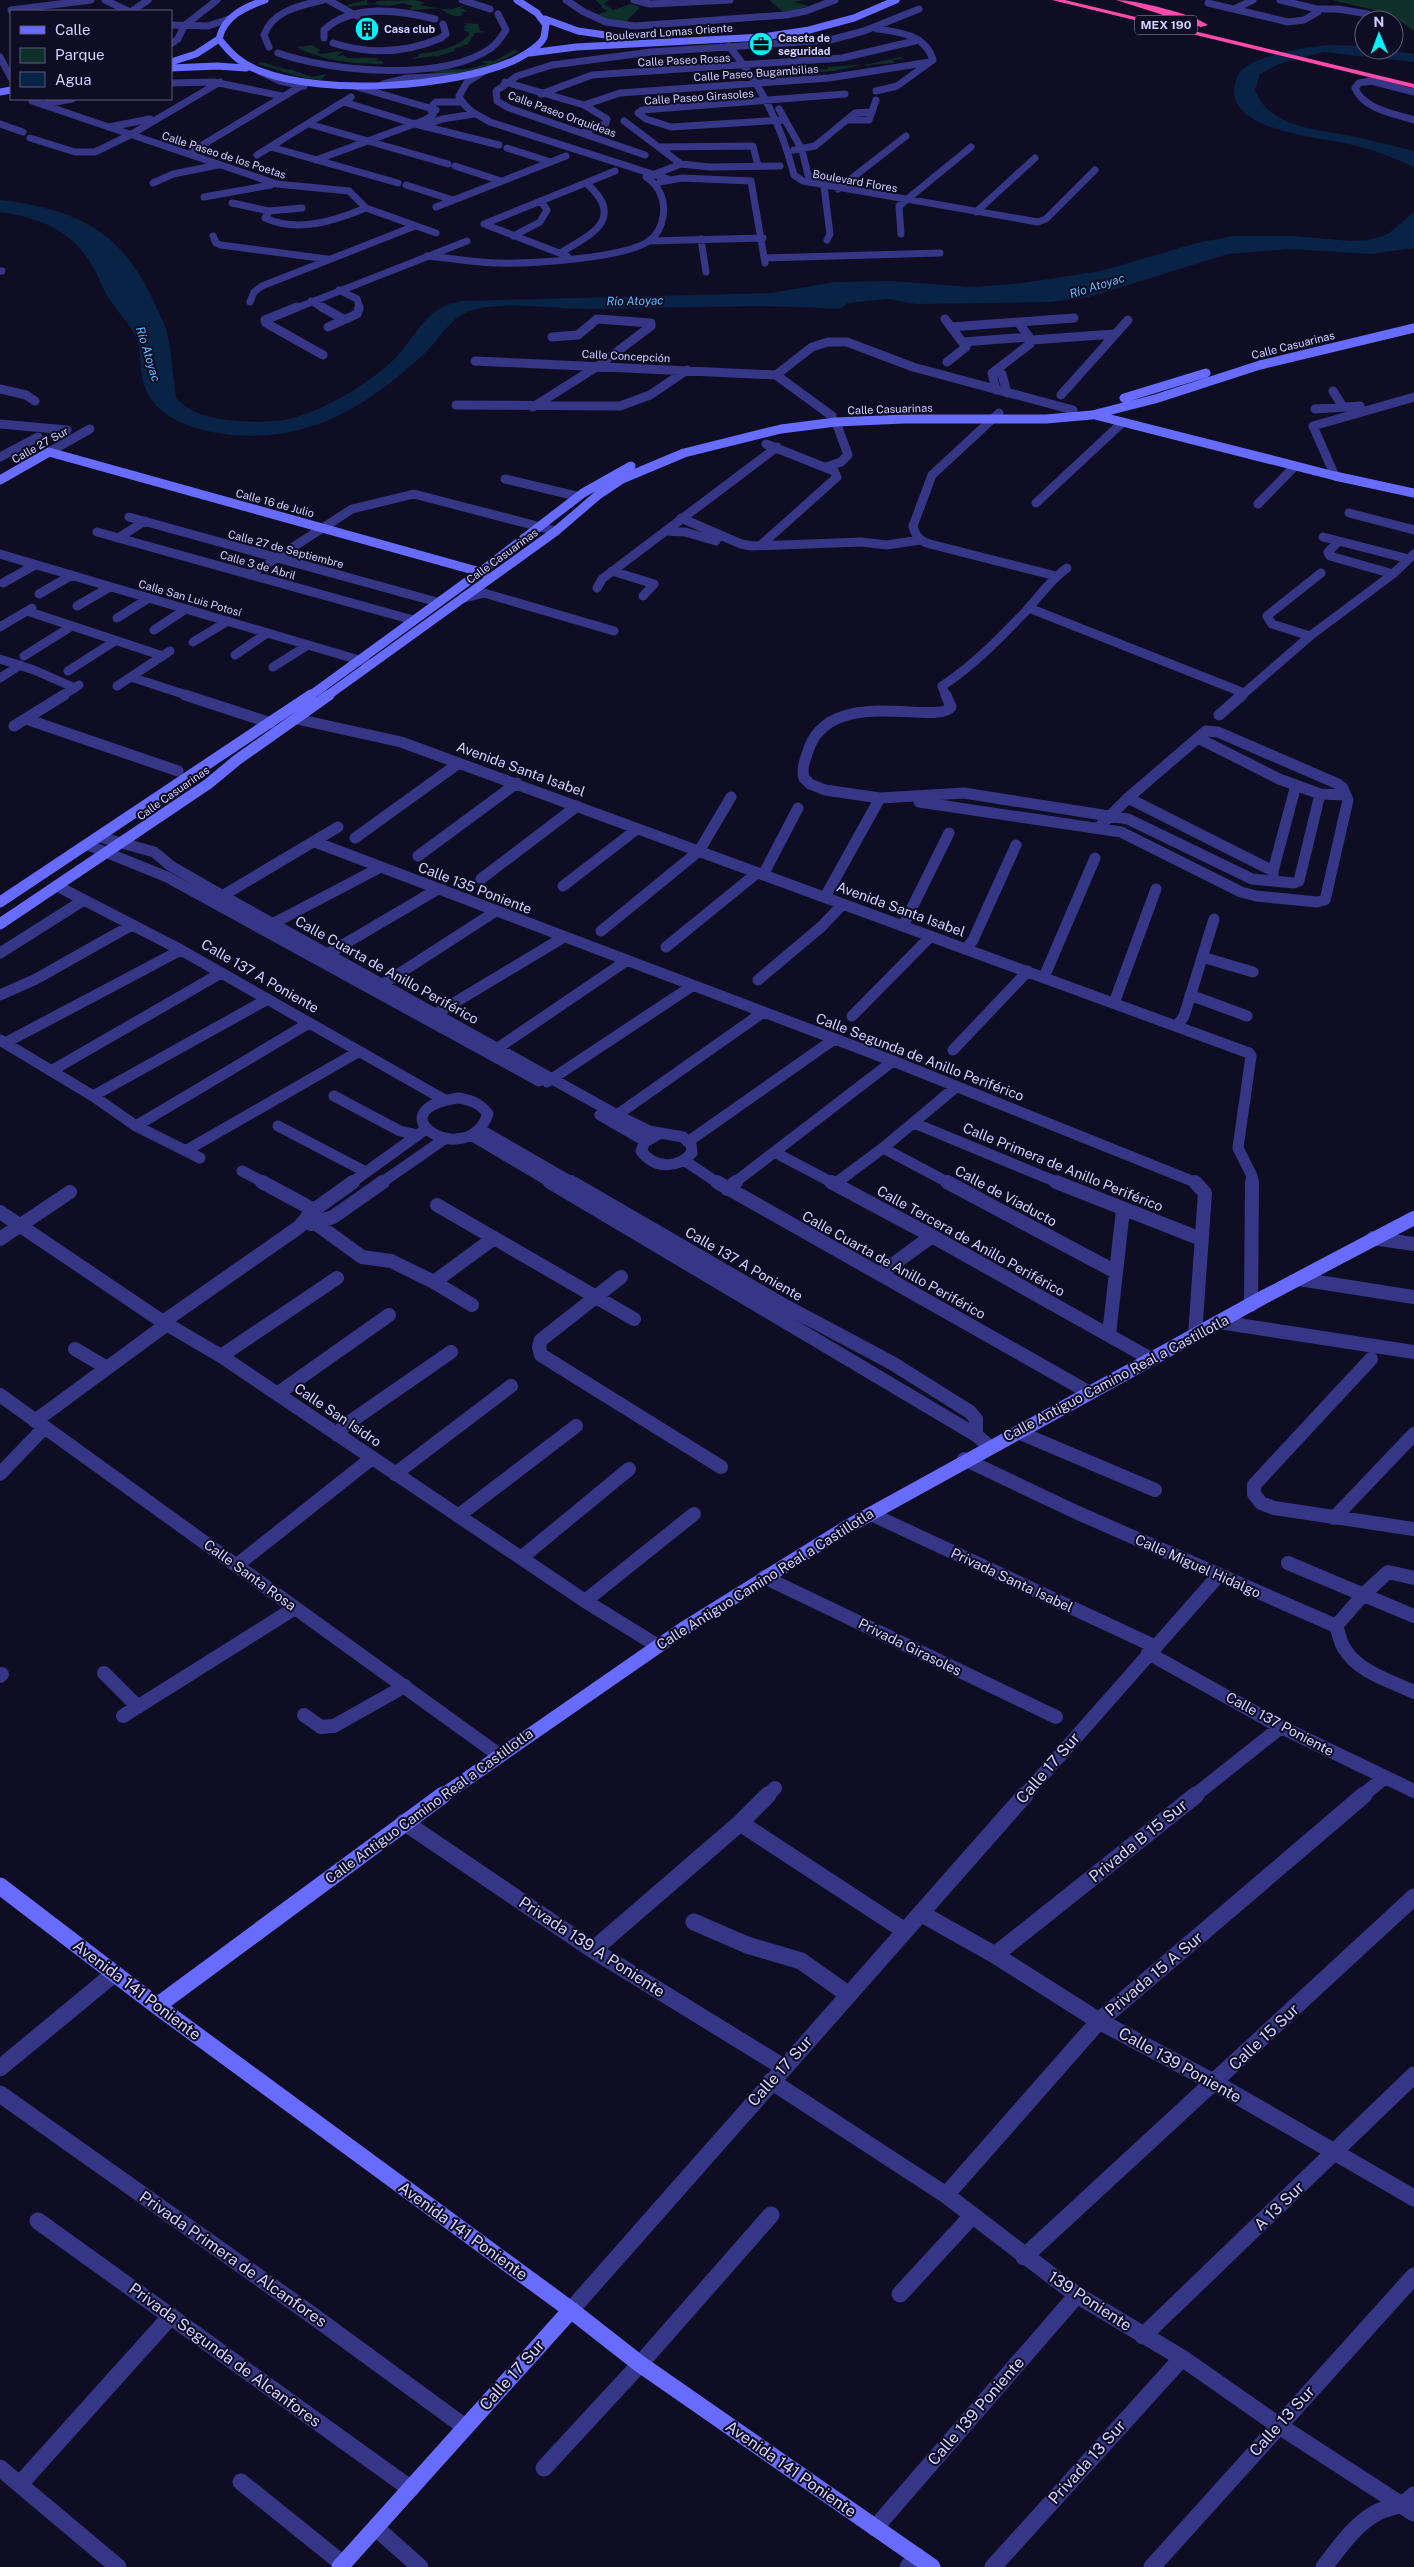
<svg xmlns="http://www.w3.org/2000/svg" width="1414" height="2567" viewBox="0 0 1414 2567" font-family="'Public Sans',sans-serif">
  <rect width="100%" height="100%" fill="#0f0d24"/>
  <path fill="#0f2f2b" d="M367,0V4L376,3L377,1L415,0L424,2L420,5C431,7 443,10 452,9C457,8 460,6 464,6L460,8L468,11L460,13L464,15C451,19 447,11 440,9C430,7 418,11 409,10L413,6L403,3L389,6L373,4L349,7L346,5Z
    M590,0H609L604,4L613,10L631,4L640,7L624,24L593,16L608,11L602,8L593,9L602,8V6L596,0Z
    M769,0H805L794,2L809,6L784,13Z
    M1332,0H1414V31L1390,14Z
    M464,23L478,24L480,31L485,32L475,33L468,44L454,49L455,51L438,56L441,57L434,56L412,59L419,56L418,54C433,53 462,47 470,33L463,30L465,29L464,26L467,25Z
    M312,45L320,50L317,53C325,56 333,50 343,52L335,57L343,55L348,58H378L377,61H382L383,64C354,64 322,61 297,47Z
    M514,50L519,51C501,63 450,83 430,70L468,69L487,64L481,61H494Z
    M900,57L904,59L891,60L895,63L868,65L872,69L865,64L834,71L791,74V78L789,73L765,75L763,73L828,69L827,67L870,64Z
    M262,62L288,70L301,68L292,70L312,77L327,74L321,80L305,78L257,64Z"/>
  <path fill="#092347" d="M1330,45L1364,46V50H1388L1414,54V62L1323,52L1279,64L1260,74L1255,90C1269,128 1317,129 1350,136C1372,140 1393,146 1414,151V167C1395,158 1374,150 1353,145C1322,137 1212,131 1238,75C1247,56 1311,46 1330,45Z
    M0,200C73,209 119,228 152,298C157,310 166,324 168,337C172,357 173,378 176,398C193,416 215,419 239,421C254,422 270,422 284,420C320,414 376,380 399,354C421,329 425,309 461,301L772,293L834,282L891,281L972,287L1023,283L1101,271L1197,243L1233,236H1293L1351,241L1369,240L1388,234L1414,212V248L1371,254L1291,249L1228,254L1089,297L1050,302L916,304L888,299L847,303L842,308L836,309C752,303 669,309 585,309C548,309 506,300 470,311C452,316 440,338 427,351C366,408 304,447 217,433C184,427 148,413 142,376C140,365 141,353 138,342C133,327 119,314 110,300C102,289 99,276 92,265C71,229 39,218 0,212Z"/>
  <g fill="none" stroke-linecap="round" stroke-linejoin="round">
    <path stroke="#353786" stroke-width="7" d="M105,0L128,11
      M328,0L357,16
      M462,0L490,9
      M566,0L584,12L606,22L635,26L786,15L806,11L835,0
      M634,0L650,4L730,0
      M1280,0L1317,9H1338L1368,14
      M1208,3L1288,22L1304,20L1318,12L1317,9
      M1234,9L1253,0
      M11,10L91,0
      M132,11L148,0
      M171,25L208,26L229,19
      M324,38V30C353,3 400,10 435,19
      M333,43C370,55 406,53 441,38L446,34L443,24
      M171,44L178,39L184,26L217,0
      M729,46C762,87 781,124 794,175L803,181L1038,222L1046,219L1095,170
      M269,47L264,35C273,10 300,6 323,0
      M278,53C331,72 443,82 491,48C497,44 502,36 506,30L498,14
      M0,57L11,78
      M259,71L280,81L304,86
      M483,72L467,82L459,96C465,110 478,115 490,122L668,179
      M505,82L584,105L607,119L606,123L582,133
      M171,83L214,82L282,96
      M383,84L407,78L454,76
      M354,86L436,110
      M876,91L897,86L933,60C926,35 900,32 877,29
      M1414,92L1371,81L1359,83L1355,88C1363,109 1395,114 1414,120
      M541,94L592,75L842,58L919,40
      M32,101L277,184L349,191L366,208L436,233
      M344,102L415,124L499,145
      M45,104L72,99
      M584,105L620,93L829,78L930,62
      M779,109L802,150L808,175L822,180
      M783,120L671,127L646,119L638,113L642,110L845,94
      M847,120H869L876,100
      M624,121L681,164L710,167L780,166
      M0,124L23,132
      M309,124L448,164
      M426,125L442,119L474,114
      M109,127L150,119
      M30,138L75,152H95L130,135L220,82
      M271,147L398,183
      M659,147L753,146L758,166
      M507,148L551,162
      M794,150L815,146L855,113L871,112
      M189,153L301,86
      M257,155L351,97
      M645,155L509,108L497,101L496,91L517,76L552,65L651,52L830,40L864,31L919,9
      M316,160L425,120L433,115L430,108L436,102H461
      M455,166L501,181
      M655,174L681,164
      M660,182L682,178L751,181L765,263
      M153,183L173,174L218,165
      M406,185L453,200
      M838,189L906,136
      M204,197L271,185
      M232,203L269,211L302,208
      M436,207L566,156
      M269,211L265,218C298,233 334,221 366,208
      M976,212L1035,158
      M484,224L615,171
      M484,224L567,256
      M901,234L899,206L971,147
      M213,236L216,243L221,245L327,259
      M513,236L540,222L547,210L541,201
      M701,239L706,272
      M827,240L830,234L824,186L830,182
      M649,241L763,238
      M560,253C593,234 626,218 586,183
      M427,256C451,258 475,263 499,263C530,264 625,258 649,241C657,235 662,226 663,216C666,201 659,185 646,177L647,174
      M765,258L940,253
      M0,271H2
      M339,290L357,299L360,309
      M311,301L324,309
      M250,302L254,292L262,286L415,226
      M294,309L467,241"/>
    <path stroke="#353786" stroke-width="9" d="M297,307L265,320L266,323L323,355
      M322,307L343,319
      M945,319L966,347L947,362
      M328,327L357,314L359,307
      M951,327L1074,318
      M1031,340L1115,334
      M963,342L1029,337
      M475,361L776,375L832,416
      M996,370L1002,374L1007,393
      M776,375L812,347L828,342H847L913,367L1073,410
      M0,389L26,395L35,401
      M996,390L992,373L1030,344L1031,340L1018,322
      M1333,391L1343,407
      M1061,395L1128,320
      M456,405L620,406L650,395L687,370
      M533,407L598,366L651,326V323L597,319L578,335L552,337
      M1315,409L1360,406
      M999,413L932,475L913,526C915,536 920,541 930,544L1056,576
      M0,424L67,430
      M49,452L90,429
      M0,457L38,437
      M826,467L841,462L848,455L836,422
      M1335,476L1313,426L1414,397
      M505,479L576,496
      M1036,503L1123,422
      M1258,504L1295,466
      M1349,513L1414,530
      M129,517L437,602
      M681,518L741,544L752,546L861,542L887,545L920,540
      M665,531L685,532L716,541
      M97,532L413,620
      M1323,537L1409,559
      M118,538L145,521
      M1338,542L1328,552L1330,556L1393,574
      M761,545L837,477L834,471L766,444
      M0,554L369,663
      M612,571L654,584L643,596
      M250,575L352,509L414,494L556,531
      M3,583L35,565
      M597,588L602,579L777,447
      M39,594L72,575
      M463,598L484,593L614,631
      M77,606L110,587
      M1029,608L1244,693
      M27,611L163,656
      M117,618L149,598
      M0,627L32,608
      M154,630L186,609
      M1310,636L1272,624L1267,616L1321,573
      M193,642L228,621
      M235,655L267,633
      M24,656L72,626
      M0,659L34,670L75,688
      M273,667L308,645
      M68,671L115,641
      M131,677L189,696
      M0,678L20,665
      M117,686L170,651
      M62,696L79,685
      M946,696L942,686C973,666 999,639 1025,612C1039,597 1050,580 1067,568
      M1241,696L1310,636L1393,574L1414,554"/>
    <path stroke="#353786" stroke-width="11" d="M185,695L271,723
      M946,695L951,707C937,726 832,685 809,748C806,758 801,768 804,778L810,784L825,790L880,798L964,793L1128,819L1252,879L1294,883L1299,881L1320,794
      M1219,715L1242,695
      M26,719L178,771
      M297,719L401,742L1249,1053L1251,1056L1238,1148L1252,1176V1183
      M14,726L64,695
      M1198,738L1279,779L1320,794L1346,795
      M1128,798L1273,871
      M919,802L1121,832L1241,892L1256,896L1317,902L1325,900L1348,800L1343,788L1338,784L1218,732L1206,731L1128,798L1098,828
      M100,837L154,852L171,866L223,896L617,1115L649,1131L683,1137L691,1145L692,1153C677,1169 655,1169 641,1151L645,1142L659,1134
      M355,838L459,763
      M315,842L893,1061L1197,1183
      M88,845L167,877L539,1081
      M418,856L517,783
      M763,875L798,808
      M481,879L577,806
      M1273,880V871L1296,785
      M57,886L181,950L443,1099
      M563,886L637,829
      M825,897L880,798
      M217,899L338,827
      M274,923L379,868
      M903,926L949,833
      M601,931L699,851L731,797
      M666,947L757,873
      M966,949L973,940L1016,845
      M0,953L84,900
      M324,956L438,889
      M1202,957L1253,972
      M1044,977L1095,858
      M758,980L821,927L843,904
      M383,984L496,911
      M0,995L36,979L130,926
      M1190,995L1247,1016
      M1114,1003L1156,889
      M852,1016L931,936
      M429,1018L564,937
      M1177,1026L1184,1016L1214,919
      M0,1040L93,1096L136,1126L200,1158
      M5,1043L181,950
      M498,1048L626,961
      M953,1050L1028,971
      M51,1071L221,973
      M547,1082L692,986
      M93,1096L268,999
      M334,1096L400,1131L418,1135
      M458,1098C471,1100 480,1103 488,1114C467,1173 371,1111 458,1098Z
      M600,1115L645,1141
      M617,1115L762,1013
      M914,1123L1059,1183
      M136,1126L309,1023
      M278,1126L366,1172
      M481,1130L573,1183
      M471,1135L552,1183
      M689,1141L833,1040
      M883,1148L949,1183
      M187,1150L358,1052
      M774,1152L833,1183
      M685,1161L718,1183
      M242,1171L265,1183
      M351,1183L426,1129
      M381,1183L446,1138
      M734,1183L893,1061
      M836,1183L883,1148L956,1087"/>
    <path stroke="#353786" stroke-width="14" d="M262,1182L314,1210
      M550,1182L976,1435L989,1446
      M571,1182L785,1306L892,1363L970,1412L976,1419V1435
      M717,1182L1090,1393
      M831,1182L932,1236L1151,1359
      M947,1182L1114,1271
      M1056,1182L1201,1239
      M727,1189L736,1182
      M437,1205L634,1319
      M0,1212L163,1322L221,1356L585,1601L658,1646
      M307,1217L362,1257L391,1261L434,1282L472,1305
      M311,1224L333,1217L383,1182
      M1373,1238L1414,1244
      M0,1239L70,1192
      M880,1274L932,1236
      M621,1277L541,1340L539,1347L541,1355L721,1467
      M1299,1279L1414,1297
      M434,1282L494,1238
      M1251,1305L1252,1182
      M163,1322L299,1227L314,1210L353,1182
      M1219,1322L1414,1352
      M1109,1335L1123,1210
      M1195,1335L1205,1193L1195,1182
      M75,1349L107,1368
      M221,1356L337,1278
      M1371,1359L1254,1485V1494L1261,1503L1274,1508L1414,1529
      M277,1394L389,1315
      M0,1395L499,1755
      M35,1421L167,1324
      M1018,1432L1155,1490
      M337,1435L344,1426L451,1352
      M964,1459L1078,1513L1336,1626C1339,1633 1340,1642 1344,1648C1358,1672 1391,1681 1414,1692
      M0,1474L44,1428
      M395,1474L511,1386
      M871,1514L1154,1646
      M458,1516L576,1426
      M1334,1518L1414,1434
      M521,1558L629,1469
      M1288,1563L1414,1616
      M237,1565L372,1458
      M764,1577L1056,1717
      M585,1601L694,1514
      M1336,1626L1363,1595L1388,1572L1414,1578
      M1148,1653L1281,1727L1414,1791
      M104,1673L138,1707
      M0,1676L2,1674
      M304,1715L321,1727L334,1726L405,1686
      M123,1716L295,1608
      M767,1796L775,1788
      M1024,1796L1219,1575
      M1194,1796L1281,1727
      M1362,1796L1385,1777"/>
    <path stroke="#353786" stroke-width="17" d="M404,1822L593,1950L783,2067
      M740,1823L905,1931
      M922,1914L995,1955L1099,2021L1215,2083L1414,2198
      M694,1922L747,1945L801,1961L849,1995
      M593,1950L740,1823L768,1795
      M995,1955L1196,1795
      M0,2068L115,1973
      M771,2081L946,2195L1077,2295L1182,2358L1278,2425L1414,2513
      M0,2094L309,2313L465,2427
      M946,2195L1099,2021L1364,1795
      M38,2221L411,2489
      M1024,2257L1414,1897
      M900,2294L972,2216
      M571,2310L1025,1795
      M1143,2336L1414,2075
      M0,2468L118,2567
      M544,2468L640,2364L771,2215
      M241,2482L343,2564
      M20,2484L171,2316
      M376,2528L420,2567
      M875,2528L1077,2295
      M908,2567L917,2556
      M993,2567L1182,2358
      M1152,2567L1414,2276
      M1324,2567C1339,2548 1354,2525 1376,2513C1391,2505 1400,2509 1414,2495"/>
    <path stroke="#676cff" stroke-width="7" d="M265,0C245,7 224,16 219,39C231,54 241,64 260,71C323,96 453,88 515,60C524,55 540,47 544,37C545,34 545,28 546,25L537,13L517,0
      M545,19L578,31L626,38
      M530,53L576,47L763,37L809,30L854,18L896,0
      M171,62L196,54L219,39
      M171,68L217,66L246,68
      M0,92L11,90"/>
    <path stroke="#676cff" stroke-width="9" d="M1124,398L1206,373
      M1095,415L1335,476L1414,493
      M0,480L49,452L484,573
      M310,696L479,573L583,493L631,466
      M327,696L556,531L598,495L622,479L684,453L781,429L836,422L904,419H1046L1092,415L1155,399L1260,365L1414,328"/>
    <path stroke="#676cff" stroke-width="11" d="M0,902L311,695
      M0,924L208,784L237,760L329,695"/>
    <path stroke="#676cff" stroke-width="14" d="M442,1796L683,1629L847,1527L1262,1298L1414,1218"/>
    <path stroke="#676cff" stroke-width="17" d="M0,1886L157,2006L571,2310L640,2364L932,2567
      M157,2006L443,1795
      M340,2567L571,2310"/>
    <path fill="#ff4bac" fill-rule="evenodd" d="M1052,0H1065L1414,84V88Z
      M1116,0C1135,0 1193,14 1208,25L1201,27Z"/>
  </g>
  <defs>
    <g id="building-disc" transform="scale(1.25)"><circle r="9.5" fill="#00f1fb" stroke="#0f0d24"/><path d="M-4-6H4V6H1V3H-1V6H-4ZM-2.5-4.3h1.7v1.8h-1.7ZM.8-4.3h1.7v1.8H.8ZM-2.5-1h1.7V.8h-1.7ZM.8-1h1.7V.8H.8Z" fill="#111"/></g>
    <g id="office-disc" transform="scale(1.25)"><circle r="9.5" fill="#00f1fb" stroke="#0f0d24"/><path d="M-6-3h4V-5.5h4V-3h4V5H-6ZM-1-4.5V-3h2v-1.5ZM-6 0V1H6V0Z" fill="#111"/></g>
  </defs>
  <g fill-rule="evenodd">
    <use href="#building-disc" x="367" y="29"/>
    <use href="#office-disc" x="761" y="44"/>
  </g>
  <g text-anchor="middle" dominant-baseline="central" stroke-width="4" stroke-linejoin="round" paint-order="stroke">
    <g font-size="11" font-weight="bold" fill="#d2d0ff" stroke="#0f0d24" text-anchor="start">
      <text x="384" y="29">Casa club</text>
      <text x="778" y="38">Caseta de<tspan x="778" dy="13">seguridad</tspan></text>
    </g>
    <g font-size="11" fill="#d2d0ff" stroke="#0f0d24">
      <text transform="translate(669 32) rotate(-4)">Boulevard Lomas Oriente</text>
      <text transform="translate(684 60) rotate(-3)">Calle Paseo Rosas</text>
      <text transform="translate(756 73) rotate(-4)">Calle Paseo Bugambilias</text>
      <text transform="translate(699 97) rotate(-4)">Calle Paseo Girasoles</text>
      <text transform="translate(562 114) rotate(20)">Calle Paseo Orquídeas</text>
      <text transform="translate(224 155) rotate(18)">Calle Paseo de los Poetas</text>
      <text transform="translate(855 181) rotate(10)">Boulevard Flores</text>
      <text transform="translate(1293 345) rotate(-14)">Calle Casuarinas</text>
      <text transform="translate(626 356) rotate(3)">Calle Concepción</text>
      <text transform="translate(890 409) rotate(-2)">Calle Casuarinas</text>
      <text transform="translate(40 445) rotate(-29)">Calle 27 Sur</text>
      <text transform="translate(275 503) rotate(15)">Calle 16 de Julio</text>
      <text transform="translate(286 549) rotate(15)">Calle 27 de Septiembre</text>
      <text transform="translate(502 556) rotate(-36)">Calle Casuarinas</text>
      <text transform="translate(258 565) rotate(16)">Calle 3 de Abril</text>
      <text transform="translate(190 598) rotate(16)">Calle San Luis Potosí</text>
      <text transform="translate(173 793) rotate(-35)">Calle Casuarinas</text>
    </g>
    <rect fill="#0f0d24" stroke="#9896bd" stroke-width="1" x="1135" y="15.5" width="62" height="19" rx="4"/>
    <g font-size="12" font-weight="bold" fill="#d2d0ff">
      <text x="1166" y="25">MEX 190</text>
    </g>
    <g font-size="12" font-style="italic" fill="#5ebeff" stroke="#0f0d24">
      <text transform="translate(1097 286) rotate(-17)">Río Atoyac</text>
      <text transform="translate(635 301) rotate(-1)">Río Atoyac</text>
      <text transform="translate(148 354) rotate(73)">Río Atoyac</text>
    </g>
    <g font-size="14" fill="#d2d0ff" stroke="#0f0d24">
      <text transform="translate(521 769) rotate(20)">Avenida Santa Isabel</text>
      <text transform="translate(475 888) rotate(21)">Calle 135 Poniente</text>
      <text transform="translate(901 909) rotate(20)">Avenida Santa Isabel</text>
      <text transform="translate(387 970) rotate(29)">Calle Cuarta de Anillo Periférico</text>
      <text transform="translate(260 976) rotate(30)">Calle 137 A Poniente</text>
      <text transform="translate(920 1057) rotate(21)">Calle Segunda de Anillo Periférico</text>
      <text transform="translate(1063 1167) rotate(22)">Calle Primera de Anillo Periférico</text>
      <text transform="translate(1006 1196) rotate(28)">Calle de Viaducto</text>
      <text transform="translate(971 1241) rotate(29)">Calle Tercera de Anillo Periférico</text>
      <text transform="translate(744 1264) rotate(30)">Calle 137 A Poniente</text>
      <text transform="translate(894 1265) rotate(29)">Calle Cuarta de Anillo Periférico</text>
      <text transform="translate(1116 1378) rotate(-28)">Calle Antiguo Camino Real a Castillotla</text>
      <text transform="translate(338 1415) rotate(34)">Calle San Isidro</text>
      <text transform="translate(1198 1566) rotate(24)">Calle Miguel Hidalgo</text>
      <text transform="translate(250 1575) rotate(36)">Calle Santa Rosa</text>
      <text transform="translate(765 1579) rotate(-32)">Calle Antiguo Camino Real a Castillotla</text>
      <text transform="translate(1012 1580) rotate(25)">Privada Santa Isabel</text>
      <text transform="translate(910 1647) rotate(26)">Privada Girasoles</text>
      <text transform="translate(1280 1724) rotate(28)">Calle 137 Poniente</text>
      <text transform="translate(429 1806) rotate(-36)">Calle Antiguo Camino Real a Castillotla</text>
    </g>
    <g font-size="16" fill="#d2d0ff" stroke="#0f0d24">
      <text transform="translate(1048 1768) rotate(-49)">Calle 17 Sur</text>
      <text transform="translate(1138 1841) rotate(-39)">Privada B 15 Sur</text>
      <text transform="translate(592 1947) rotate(33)">Privada 139 A Poniente</text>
      <text transform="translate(1154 1974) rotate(-40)">Privada 15 A Sur</text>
      <text transform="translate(137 1990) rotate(37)">Avenida 141 Poniente</text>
      <text transform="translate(1264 2037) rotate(-43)">Calle 15 Sur</text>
      <text transform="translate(1180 2065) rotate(29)">Calle 139 Poniente</text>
      <text transform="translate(780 2071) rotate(-48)">Calle 17 Sur</text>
      <text transform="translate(1279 2206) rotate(-44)">A 13 Sur</text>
      <text transform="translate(463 2231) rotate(36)">Avenida 141 Poniente</text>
      <text transform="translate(233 2259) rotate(35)">Privada Primera de Alcanfores</text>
      <text transform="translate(1090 2301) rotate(33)">139 Poniente</text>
      <text transform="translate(225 2355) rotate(36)">Privada Segunda de Alcanfores</text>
      <text transform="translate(512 2375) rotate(-48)">Calle 17 Sur</text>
      <text transform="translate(976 2411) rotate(-49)">Calle 139 Poniente</text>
      <text transform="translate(1282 2421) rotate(-48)">Calle 13 Sur</text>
      <text transform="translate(1087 2462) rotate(-48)">Privada 13 Sur</text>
      <text transform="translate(791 2469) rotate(35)">Avenida 141 Poniente</text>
    </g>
  </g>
  <rect x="10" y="10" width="162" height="90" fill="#0f0d24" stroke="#5d5b7c"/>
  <rect x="20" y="26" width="25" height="8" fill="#676cff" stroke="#5d5b7c"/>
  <text x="55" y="35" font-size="15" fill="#d2d0ff">Calle</text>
  <rect x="20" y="48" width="25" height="15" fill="#0f2f2b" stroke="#5d5b7c"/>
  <text x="55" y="60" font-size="15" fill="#d2d0ff">Parque</text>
  <rect x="20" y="72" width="25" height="15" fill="#092347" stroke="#5d5b7c"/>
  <text x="55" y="85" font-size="15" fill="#d2d0ff">Agua</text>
  <g transform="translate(1379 35) rotate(359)"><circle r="24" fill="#0f0d24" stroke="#5d5b7c"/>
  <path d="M0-4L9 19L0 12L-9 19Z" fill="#00f1fb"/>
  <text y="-8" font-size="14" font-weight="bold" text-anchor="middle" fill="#d2d0ff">N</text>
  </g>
</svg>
